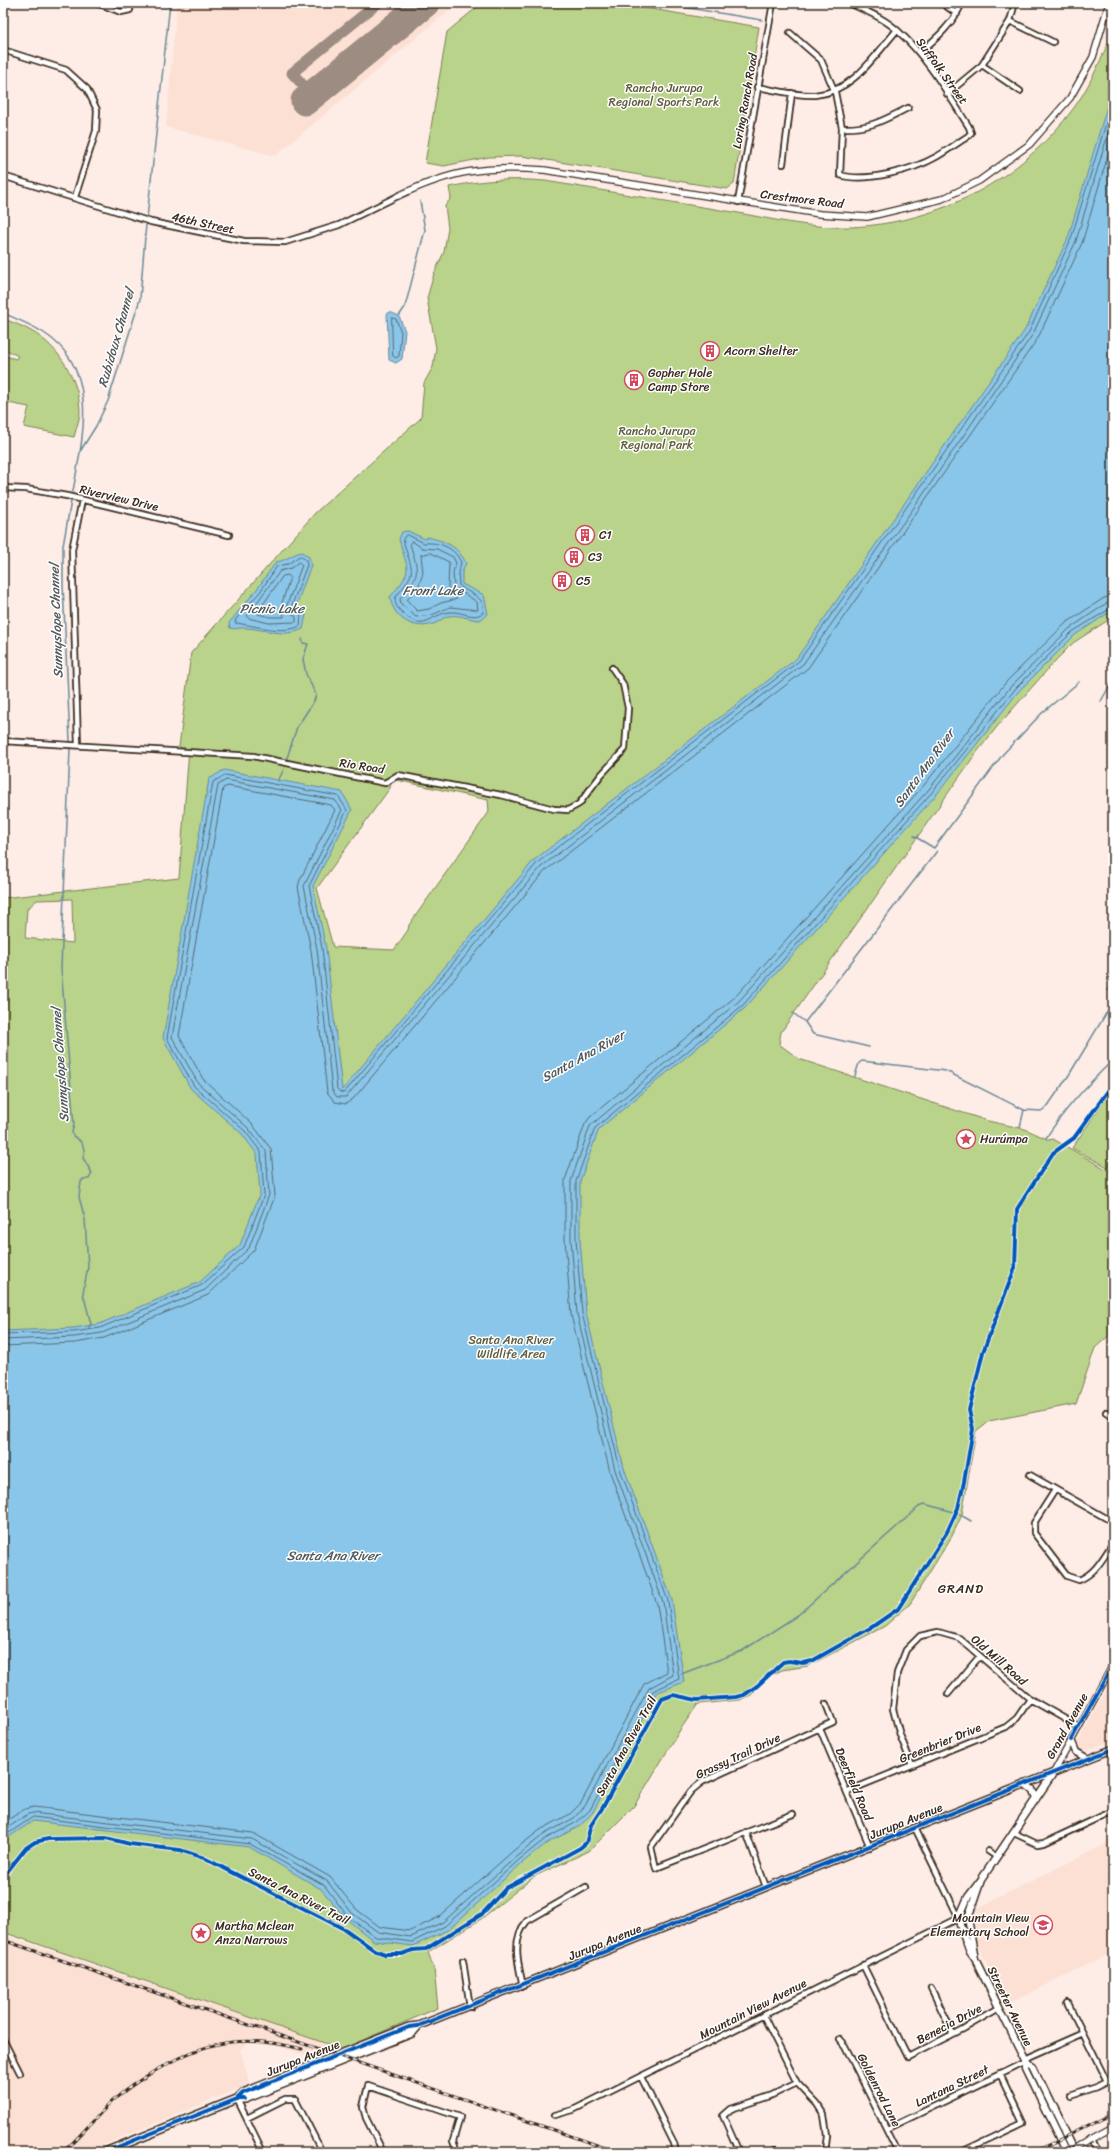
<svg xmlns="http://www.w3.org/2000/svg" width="1116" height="2155" viewBox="0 0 1116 2155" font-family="Sriracha,sans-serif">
  <rect width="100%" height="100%" fill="#fdede6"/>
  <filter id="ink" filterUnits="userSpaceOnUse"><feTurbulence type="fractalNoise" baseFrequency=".025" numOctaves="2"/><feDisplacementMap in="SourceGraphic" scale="8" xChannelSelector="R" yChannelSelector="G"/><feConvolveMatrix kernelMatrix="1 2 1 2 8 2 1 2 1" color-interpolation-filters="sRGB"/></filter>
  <g filter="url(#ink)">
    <path fill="#fce0d4" d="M177,3H458L275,156L166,127Z
      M1113,1678V1741L1081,1752L1077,1747L1078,1742Z
      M1113,1840V1952L1006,2005L976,1941L974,1931L976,1909Z
      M3,1935L342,2049L317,2059L278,2046L248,2043L240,2049L250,2084L86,2152H3Z"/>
    <path fill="#bad38a" stroke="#7a7e54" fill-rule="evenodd" d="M482,3H615L759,27L734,184L727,189L522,156L489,157L444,166L425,163L447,32Z
      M1113,34V617L1073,643L1056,660L996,728L974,756L781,1032L779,1044L799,1059L988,1121L1025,1129L1049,1140L1053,1139L1113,1173V1332L1095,1348L1076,1404L989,1421L976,1431L962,1515L952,1536L910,1604L885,1626L808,1666L782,1670L770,1676L751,1695L740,1700L698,1704L680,1730L634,1806L589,1851L535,1876L481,1919L428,1952L434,1969L438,2008L342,2049L3,1932V898L179,878L189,749L179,747L191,653L316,512L421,418L424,383L433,367L436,348L427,298L434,274L444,252L448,228L445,206L451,198L449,187C483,180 510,178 545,181C607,191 670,202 733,212C772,219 813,229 852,227C941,222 1020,180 1073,109C1088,89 1098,66 1108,43H1111ZM392,779L488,800L489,812L409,925L408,930L394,950L333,947L317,888L390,788ZM72,899L73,943L25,938L27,909L37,900Z
      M3,319C12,322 23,326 31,331C59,346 80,381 80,413C79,421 76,429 74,437L24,427L29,407L3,402V363L5,356L16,359L18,356L3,348Z
      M1113,1088V1170L1072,1148Z"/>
    <path fill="#89c6e9" stroke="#6a8898" d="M1113,86V610L1075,635L1019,691L937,794L745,1008L599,1129L580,1181V1239L586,1313L624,1468L672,1600L684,1682L656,1693L593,1812L580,1826L547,1843L522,1863L448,1930L413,1946L374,1941L346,1919L321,1889L249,1847L33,1821L6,1839L3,1844V1331L73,1328L99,1324L200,1282L240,1245L260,1193L257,1154L242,1134L191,1089L163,1038L209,779L224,770L342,792L352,810L313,886L326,948L342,1090L534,860L796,659L1025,330L1068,238Z
      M390,312L399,316L405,331L402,359L396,363L389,360L387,314Z
      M408,531L425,539L428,537C446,542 457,545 466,563L462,572V584L484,595L488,614L480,620C470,620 460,614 449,616C444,617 440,621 436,623C414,632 393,618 390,597C415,568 407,571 399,539L402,532Z
      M302,552L309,557L311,565L296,606L306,615L303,629C284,638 265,629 246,628C240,627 236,630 230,628L229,623L257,589L276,562C288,560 291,554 302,552Z"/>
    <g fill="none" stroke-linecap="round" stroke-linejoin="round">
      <path stroke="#5a686f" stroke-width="1" d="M392,318L396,319L401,332L399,356L396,358L393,356Z
        M408,535L424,543C439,542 455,547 461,563L458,572L459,585C469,595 486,595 483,613C473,620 462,611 451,612C431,613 424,634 403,613C397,608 395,605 395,598C420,567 411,573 403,539L405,536Z
        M412,541L422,548L437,549L453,557L456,563L453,572L454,587L477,602L478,610L450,607L432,615L416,617L401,604L400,599C421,574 419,573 410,544Z
        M431,553L449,562L448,587L457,599L441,603L429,609L417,611L407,600L419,585L423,573L421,555Z
        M300,556L306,560L307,565L292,605L301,615L300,626C282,635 254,625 235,623L236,619L260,592L277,566L288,564Z
        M299,562L302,565L287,605L289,611L296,617V622L269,623L248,618L247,616L280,571L291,568Z
        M283,576L288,575L290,577L282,603L284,617H270L258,614V612Z
        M3,1334L74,1332L100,1328L202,1285L244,1247L264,1195L261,1152L245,1131L194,1086L167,1038L213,782L225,775L338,796L347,810L309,886L322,948L337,1089L340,1092L344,1093L537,863L799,661L1029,332L1071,239L1113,100
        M3,1340L74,1337L102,1333L205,1290L249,1248L269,1195L266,1151L248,1128L198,1083L172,1037L218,785L226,780L335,800L342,810L304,886L317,949L332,1090L337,1097H346L541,867L803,664L920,499L1033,334L1076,241L1113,117
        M3,1346L75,1343L104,1338L208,1295L254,1250L275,1196L271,1149L252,1124L203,1079L179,1036L223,788L228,786L331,805L335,810L300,880L298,887L311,950L327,1092L335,1102L346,1104L354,1098L545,871L808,668L1038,338L1082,243L1113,138
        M3,1823L25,1809L34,1807L253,1833L330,1877L356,1909L380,1927L410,1931L439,1917L513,1851L540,1830L570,1814L581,1803L644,1684L667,1672L657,1604L610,1472L571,1315L565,1239V1180L585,1124L590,1117L735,997L925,784L1007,681L1066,623L1104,598L1113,596
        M3,1831L28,1814L33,1813L252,1839L327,1881L352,1913L378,1932L411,1937L443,1922L517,1856L543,1835L574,1818L585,1806L649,1688L673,1675L663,1602L615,1470L577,1314L571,1239V1181L590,1126L739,1001L930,788L1012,685L1069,629L1107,603L1113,602
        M3,1837L33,1817L250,1844L324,1885L348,1917L376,1937L412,1942L445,1926L520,1859L545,1839L577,1822L590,1810L653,1691L679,1679L668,1601L620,1469L582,1313L576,1239V1181L595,1128L743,1005L933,791L1016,688L1072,632L1113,607"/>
      <path stroke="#6a8898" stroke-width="1.5" d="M658,3L762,20
        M147,218L170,3
        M3,313C17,319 32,325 44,333C102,370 82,441 72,496
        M399,316L405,307L425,230L420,201
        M81,450L96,426L108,401L140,299L146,224
        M1101,701L1113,680
        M70,741L63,585V546L71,501
        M70,749L61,968L74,1125L72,1132L73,1136C82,1141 86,1147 83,1158L92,1173L89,1179H83L81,1182L79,1197L85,1219L88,1267L83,1293L91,1324L89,1327
        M287,758L297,727L314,701L316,695L306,674L303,659L308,644L303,643L302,639
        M278,781L284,769
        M914,836L934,848L1003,754L1042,713L1079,682
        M1108,990L1113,986
        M793,1013L805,1022L937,851
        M805,1022L813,1034L869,1047
        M948,1072L1024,1110
        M855,1076L859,1063L862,1061L946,1071
        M1020,1127L1024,1110L1041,1111L1047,1107L1069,1075L1113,1002
        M1046,1138C1065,1108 1088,1084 1113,1060
        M959,1514L971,1521
        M681,1674L742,1651L798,1615L921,1505L924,1504L954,1512"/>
      <path stroke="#9c8c82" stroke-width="11" d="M312,95L292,73L378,3"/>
      <path stroke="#9c8c82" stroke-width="29" d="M305,101L425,3"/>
      <g stroke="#3b2a1e" stroke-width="8">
        <path id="minor" d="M97,3L121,12L130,10L131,3
          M942,3L957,14
          M1010,21L1053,42
          M790,33L821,60L835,92L842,128L840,175C865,183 913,170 936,157C947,151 957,143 967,137L971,133L969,127C948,94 927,57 898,31C884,18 866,11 849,3
          M3,50L66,70L87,89L97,110L96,131L75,197
          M919,53C937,38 953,24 962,3
          M982,65L1020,91
          M757,87C775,90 796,96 815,95C853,92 874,56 897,30
          M947,94L982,65L1010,21L1015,3
          M842,128C870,129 884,120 908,108
          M783,164L792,93
          M3,176L151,222L244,241L285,242L339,225L398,196
          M738,202L773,3
          M3,488L26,489L67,496L229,535
          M3,741L253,756L385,783L398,775L501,795L554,809L568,810L579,804L601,775L625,749L628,708L623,684L612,668
          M78,745L72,550L82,500
          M1106,1412L1113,1416
          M1030,1475L1113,1522
          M1055,1490L1034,1523V1533L1067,1576L1079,1580C1096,1573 1103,1558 1113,1543
          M948,1694L979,1657
          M820,1729L870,1847
          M912,1765L900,1735L893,1709L897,1673L906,1650L920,1636L938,1632L959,1638L1030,1699L1079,1727
          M848,1791L1006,1727L1017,1718L1030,1699
          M793,1814L656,1868L651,1847L691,1791L702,1782L833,1722L826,1704
          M915,1828L959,1918
          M746,1832L766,1887
          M1014,1833L1037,1844L1044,1843L1113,1811
          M988,1851L997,1857
          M463,1961L470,2007
          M863,1965L908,2057L963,2029L999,2008
          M523,1986C518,1964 511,1939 527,1921L586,1887
          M931,1988L953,2034
          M1068,2003L1107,2082
          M763,2015L797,2083L817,2104L824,2115L827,2135L825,2152
          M3,2039L20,2073
          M839,2039L845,2046L898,2152
          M1024,2059L1083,2033
          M641,2077L674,2143L676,2152
          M1069,2096L1097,2087L1113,2079
          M237,2099L263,2152
          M555,2115L573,2110L959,1918
          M247,2118L285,2099H295L322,2152
          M887,2129L1026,2062
          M1091,2139L1097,2152
          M383,2152L366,2118L363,2107L368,2086L460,2117L453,2141L457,2152
          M488,2152L492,2150L494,2152
          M739,2152L723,2116L731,2109L770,2096L797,2083
          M775,2152V2150
          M961,2152L1023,2123L1000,2074"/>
      </g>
      <g stroke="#3b2a1e" stroke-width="8">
        <path id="tertiary" d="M398,196C452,170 484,166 544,170L820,214L867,217L942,199L979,181L1030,144L1070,98L1093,57L1109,3
          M1054,1772L1113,1665
          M1091,2139L1113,2127"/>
      </g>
      <g stroke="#3b2a1e" stroke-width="9">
        <path id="secondary" d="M1071,1740L1076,1752L1088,1759
          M1054,1772L981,1880L968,1897L959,1918L960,1925L970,1952L975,1959L1026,2062V2070L1066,2152
          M1024,1784L1032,1789L1036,1799
          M975,1959L968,1918L981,1880
          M418,2026L1113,1749
          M1026,2062L1033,2067L1074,2152"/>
      </g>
      <g stroke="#3b2a1e" stroke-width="10">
        <path id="primary" d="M237,2099L243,2093L409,2027L418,2026
          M105,2152L237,2099H245L412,2033L418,2026"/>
      </g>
      <use href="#minor" stroke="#fff" stroke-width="4.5"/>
      <use href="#tertiary" stroke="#fff" stroke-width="5.5"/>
      <use href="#secondary" stroke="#fff" stroke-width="6"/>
      <use href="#primary" stroke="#fff" stroke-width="7"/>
      <g stroke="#3b2a1e" stroke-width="3">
        <path id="rail" d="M3,1940L617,2152
          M63,2152C82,2135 97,2115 116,2098C132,2084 149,2074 167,2064C214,2038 251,2036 302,2049
          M1034,2152L1113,2113"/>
      </g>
      <use href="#rail" stroke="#fff" stroke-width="1.5" stroke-dasharray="4.5" stroke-linecap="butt"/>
      <g stroke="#3b2a1e" stroke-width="8" stroke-linecap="butt">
        <path id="tertiary-bridge" d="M1071,2152L1091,2139"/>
      </g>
      <use href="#tertiary-bridge" stroke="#fff" stroke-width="5.5"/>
      <g stroke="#fff" stroke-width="6">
        <path id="cycleway" d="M1071,1740L1113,1665
          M3,1877L26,1848L35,1842L48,1839L106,1838L130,1844L180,1850L204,1858L346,1930L374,1950L385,1954H402L413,1950L426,1949L482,1914L506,1888L580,1848L586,1843L591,1825L603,1807L662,1699L673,1695L697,1700L736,1697L744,1695L757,1686L783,1662L789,1661L803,1663L812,1661L872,1627L898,1609L947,1532L958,1508L964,1482L973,1429L969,1410L983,1352L1015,1268L1017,1209L1053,1153L1074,1138L1113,1084
          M237,2099L243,2093L409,2027L418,2026L1113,1749
          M105,2152L237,2099H244"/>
      </g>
      <use href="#cycleway" stroke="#0057b8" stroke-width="4"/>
    </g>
  </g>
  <defs>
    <g id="building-ring" transform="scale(1)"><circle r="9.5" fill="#fff" stroke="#d1495b" stroke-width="1.5"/><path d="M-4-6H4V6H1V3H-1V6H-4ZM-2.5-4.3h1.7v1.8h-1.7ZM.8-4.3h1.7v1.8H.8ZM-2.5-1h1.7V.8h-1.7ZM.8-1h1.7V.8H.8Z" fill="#d1495b"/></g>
    <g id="sight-ring" transform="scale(1)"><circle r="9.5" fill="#fff" stroke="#d1495b" stroke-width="1.5"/><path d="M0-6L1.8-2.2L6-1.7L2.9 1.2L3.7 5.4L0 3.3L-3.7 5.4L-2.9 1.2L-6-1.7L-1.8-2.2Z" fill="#d1495b"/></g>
    <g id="school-ring" transform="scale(1)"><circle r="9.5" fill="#fff" stroke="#d1495b" stroke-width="1.5"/><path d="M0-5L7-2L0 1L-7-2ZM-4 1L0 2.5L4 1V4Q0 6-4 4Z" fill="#d1495b"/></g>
  </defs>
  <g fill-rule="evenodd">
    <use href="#building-ring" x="710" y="351"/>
    <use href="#building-ring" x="634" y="380"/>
    <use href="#building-ring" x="585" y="535"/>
    <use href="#building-ring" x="574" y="557"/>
    <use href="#building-ring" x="562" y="581"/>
    <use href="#sight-ring" x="966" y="1139"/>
    <use href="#school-ring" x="1043" y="1925"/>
    <use href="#sight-ring" x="201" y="1933"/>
  </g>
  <g text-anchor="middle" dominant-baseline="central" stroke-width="3" stroke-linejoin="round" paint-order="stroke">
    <g font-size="12" fill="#3b2a1e" stroke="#fff">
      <text transform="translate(942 71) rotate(54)">Suffolk Street</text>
      <text transform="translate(745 101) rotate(-80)">Loring Ranch Road</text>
      <text transform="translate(802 199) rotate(7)">Crestmore Road</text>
      <text transform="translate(203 223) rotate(12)">46th Street</text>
      <text transform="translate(119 498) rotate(13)">Riverview Drive</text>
      <text transform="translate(362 766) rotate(9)">Rio Road</text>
      <text transform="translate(999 1660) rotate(41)">Old Mill Road</text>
      <text transform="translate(1067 1726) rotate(-61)">Grand Avenue</text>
      <text transform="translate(940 1743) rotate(-22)">Greenbrier Drive</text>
      <text transform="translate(626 1746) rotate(-61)">Santa Ana River Trail</text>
      <text transform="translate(738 1756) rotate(-25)">Grassy Trail Drive</text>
      <text transform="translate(854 1784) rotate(67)">Deerfield Road</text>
      <text transform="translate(906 1821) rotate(-22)">Jurupa Avenue</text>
      <text transform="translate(299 1896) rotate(27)">Santa Ana River Trail</text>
      <text transform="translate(605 1942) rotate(-22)">Jurupa Avenue</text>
      <text transform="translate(1010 2006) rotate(64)">Streeter Avenue</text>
      <text transform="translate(753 2009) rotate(-27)">Mountain View Avenue</text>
      <text transform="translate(949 2024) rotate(-28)">Benecia Drive</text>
      <text transform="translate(303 2058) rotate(-22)">Jurupa Avenue</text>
      <text transform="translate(952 2086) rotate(-26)">Lantana Street</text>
      <text transform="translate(879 2090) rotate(63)">Goldenrod Lane</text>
    </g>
    <g font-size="12" fill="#615d3e" stroke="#fff">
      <text x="664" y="88">Rancho Jurupa<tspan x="664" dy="14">Regional Sports Park</tspan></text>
      <text x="657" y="431">Rancho Jurupa<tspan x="657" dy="14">Regional Park</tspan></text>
      <text x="511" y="1340">Santa Ana River<tspan x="511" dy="14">Wildlife Area</tspan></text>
    </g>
    <g font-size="12" fill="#3b2a1e" stroke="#fff" text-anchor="start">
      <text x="724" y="351">Acorn Shelter</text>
      <text x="648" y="373">Gopher Hole<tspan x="648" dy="14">Camp Store</tspan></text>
      <text x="599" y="535">C1</text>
      <text x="588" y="557">C3</text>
      <text x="576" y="581">C5</text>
      <text x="980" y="1139">Hurúmpa</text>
      <text x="1029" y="1918" text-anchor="end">Mountain View<tspan x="1029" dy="14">Elementary School</tspan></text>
      <text x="215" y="1926">Martha Mclean<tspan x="215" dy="14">Anza Narrows</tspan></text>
    </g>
    <g font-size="13" font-style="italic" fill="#52595b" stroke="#fff">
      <text transform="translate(116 338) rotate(-74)">Rubidoux Channel</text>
      <text x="433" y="590">Front Lake</text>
      <text x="272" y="608">Picnic Lake</text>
      <text transform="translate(56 621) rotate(-92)">Sunnyslope Channel</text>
      <text transform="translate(924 768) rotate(-54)">Santa Ana River</text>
      <text transform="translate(583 1056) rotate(-29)">Santa Ana River</text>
      <text transform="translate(60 1065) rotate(-94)">Sunnyslope Channel</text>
      <text x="333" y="1555">Santa Ana River</text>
    </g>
    <g font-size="13" letter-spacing="1" fill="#3b2a1e" stroke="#fff">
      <text x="961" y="1588">GRAND</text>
    </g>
  </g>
  <rect width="1116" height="2155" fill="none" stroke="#fff" stroke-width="16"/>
  <rect x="8" y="8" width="1100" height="2139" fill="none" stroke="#3b2a1e" stroke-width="1.5" filter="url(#ink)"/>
</svg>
